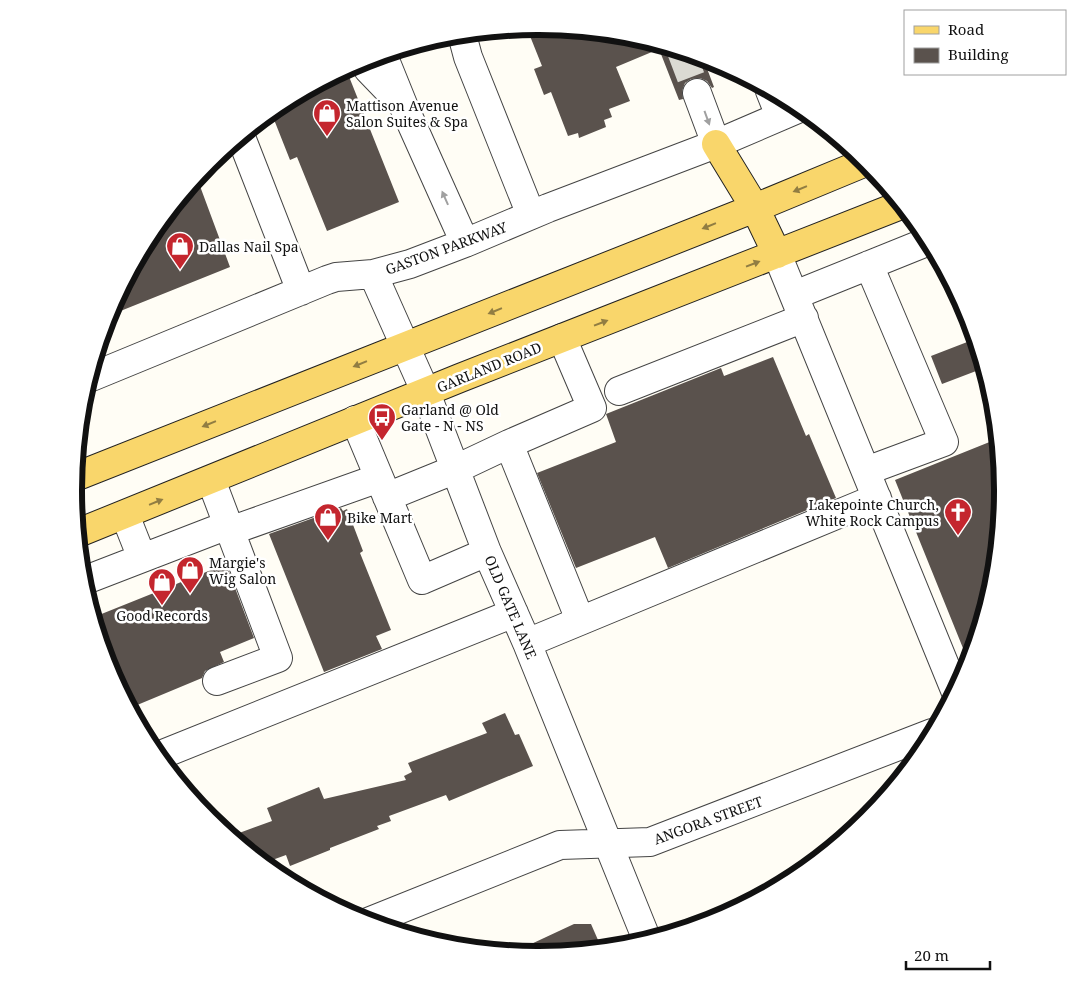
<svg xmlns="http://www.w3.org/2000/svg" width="1076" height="981" viewBox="0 0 1076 981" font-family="'Noto Serif',serif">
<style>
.building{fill:#5a524d}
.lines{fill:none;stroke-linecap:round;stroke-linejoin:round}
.minor-tunnel{stroke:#dbdad3;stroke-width:28;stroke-dasharray:28 14;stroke-linecap:butt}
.minor-casing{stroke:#444;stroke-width:30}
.major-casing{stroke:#222;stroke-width:30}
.minor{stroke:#fff;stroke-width:28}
.major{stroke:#f9d66b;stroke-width:28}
.oneway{fill:#a0a0a0}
.oneway2{fill:#917d42}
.labels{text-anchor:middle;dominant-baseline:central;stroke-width:5;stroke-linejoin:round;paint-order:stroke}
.poi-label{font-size:14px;fill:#111;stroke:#fff;text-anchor:start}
.street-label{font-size:14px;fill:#111;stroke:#fff}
.rim{fill:none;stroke:#111;stroke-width:6}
</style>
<rect width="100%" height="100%" fill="#fffdf5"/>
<path class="building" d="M551 28 629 35 703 58 714 87 712 88 707 81 700 78 691 79 685 83 682 91 683 99 679 100 659 49 616 67 630 101 609 109 612 117 604 120 606 127 579 138 578 133 568 136 551 92 544 95 534 69 542 66 530 36Z
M346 69 399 202 327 231 297 157 290 160 273 117 280 114 277 107 280 104Z
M197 178 230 267 108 316 152 232Z
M975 339 984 368 942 384 931 356Z
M773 357 806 436 809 434 836 498 668 568 655 537 576 568 537 473 616 442 606 414 721 368 724 376Z
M997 439 1002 491 993 581 969 663 895 480Z
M341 508 343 511 347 509 363 551 360 553 391 630 376 636 382 649 324 672 269 534Z
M226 564 254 638 220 652 224 662 205 671 202 678 130 708 109 668 94 617Z
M505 713 515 735 519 734 533 766 449 801 446 795 389 816 391 821 377 826 379 829 330 848V850L290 866 286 855 264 863 231 836 272 821 267 808 319 787 324 799 406 780 404 776 412 772 408 763 487 733 482 723Z
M574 924H591L598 940 589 944 591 950 538 955 514 952Z"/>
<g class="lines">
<path class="minor-tunnel" d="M681 51 697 93"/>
<g class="minor-casing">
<path id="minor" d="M465 33 464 42 468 57 531 215
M383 55 404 107 465 243
M364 60 368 69 393 95
M770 91 780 116
M697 93 716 144
M241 137 301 291
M777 254 955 690
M373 274 426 393 487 552 527 643 647 940
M795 295 929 241
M562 338 592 408 509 444 580 620
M89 378 327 280 336 277 373 274 410 264 465 243 548 208 716 144 800 108
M619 391 804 318
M355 420 422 580 487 552
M866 471 944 442 869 265
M211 480 228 525
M387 497 456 469 509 444
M125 515 142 558
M230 531 379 478
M83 581 228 525 278 658 217 681
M527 643 877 498
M158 756 514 613
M368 922 560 845 650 842 932 733"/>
</g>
<g class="major-casing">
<path id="major" d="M716 144 755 208 777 254
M75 477 755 208 866 162
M78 533 460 378 901 205"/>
</g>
<use href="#minor" class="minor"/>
<use href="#major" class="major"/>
</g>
<defs><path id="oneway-solid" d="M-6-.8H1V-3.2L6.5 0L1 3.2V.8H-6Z" transform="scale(1.25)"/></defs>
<g class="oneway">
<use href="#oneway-solid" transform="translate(707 118) rotate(70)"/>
<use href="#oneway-solid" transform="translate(445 198) rotate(-114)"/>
</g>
<g class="oneway2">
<use href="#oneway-solid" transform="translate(800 189) rotate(158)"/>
<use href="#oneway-solid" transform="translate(709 226) rotate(158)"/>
<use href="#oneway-solid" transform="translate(753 264) rotate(-21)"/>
<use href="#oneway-solid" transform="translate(495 311) rotate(158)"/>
<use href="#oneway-solid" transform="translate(601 323) rotate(-21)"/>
<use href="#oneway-solid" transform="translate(360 364) rotate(158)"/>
<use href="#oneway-solid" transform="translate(209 424) rotate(158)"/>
<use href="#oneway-solid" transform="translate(156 502) rotate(-22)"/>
</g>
<defs>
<g id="shop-pin" transform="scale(1.4375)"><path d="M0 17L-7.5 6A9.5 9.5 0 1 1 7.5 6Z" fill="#c4262e" stroke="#fff"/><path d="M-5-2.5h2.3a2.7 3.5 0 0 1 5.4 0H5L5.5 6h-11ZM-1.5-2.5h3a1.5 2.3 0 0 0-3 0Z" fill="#fff"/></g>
<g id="bus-pin" transform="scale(1.4375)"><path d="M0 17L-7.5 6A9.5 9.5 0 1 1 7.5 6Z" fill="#c4262e" stroke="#fff"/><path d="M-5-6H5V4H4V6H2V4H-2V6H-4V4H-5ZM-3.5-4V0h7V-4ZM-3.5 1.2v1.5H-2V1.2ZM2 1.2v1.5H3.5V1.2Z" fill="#fff"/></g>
<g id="church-pin" transform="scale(1.4375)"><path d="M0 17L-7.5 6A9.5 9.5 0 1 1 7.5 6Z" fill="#c4262e" stroke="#fff"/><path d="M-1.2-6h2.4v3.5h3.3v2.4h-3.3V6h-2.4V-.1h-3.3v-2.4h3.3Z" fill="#fff"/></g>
</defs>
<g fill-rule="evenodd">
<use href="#shop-pin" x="327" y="113"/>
<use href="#shop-pin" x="180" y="246"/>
<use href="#bus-pin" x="382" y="417"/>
<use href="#church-pin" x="958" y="512"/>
<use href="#shop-pin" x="328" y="517"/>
<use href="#shop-pin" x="190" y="570"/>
<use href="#shop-pin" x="162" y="582"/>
</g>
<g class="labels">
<g class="poi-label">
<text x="346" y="105">Mattison Avenue<tspan x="346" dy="16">Salon Suites &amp; Spa</tspan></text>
<text x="199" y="246">Dallas Nail Spa</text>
<text x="401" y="409">Garland @ Old<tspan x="401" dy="16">Gate - N - NS</tspan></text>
<text x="939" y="504" text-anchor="end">Lakepointe Church,<tspan x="939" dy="16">White Rock Campus</tspan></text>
<text x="347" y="517">Bike Mart</text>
<text x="209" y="562">Margie's<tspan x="209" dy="16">Wig Salon</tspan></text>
<text x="162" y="615" text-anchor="middle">Good Records</text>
</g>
<g class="street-label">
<text transform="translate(446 248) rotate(-20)">GASTON PARKWAY</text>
<text transform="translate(489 367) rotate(-22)">GARLAND ROAD</text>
<text transform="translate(511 607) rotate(67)">OLD GATE LANE</text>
<text transform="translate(708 820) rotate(-20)">ANGORA STREET</text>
</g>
</g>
<path d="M0 0H1076V981H0ZM537 35H539A455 455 0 0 1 994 490V491A455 455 0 0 1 539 946H537A455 455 0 0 1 82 491V490A455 455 0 0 1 537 35Z" fill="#fff" fill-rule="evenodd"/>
<path class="rim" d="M537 35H539A455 455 0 0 1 994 490V491A455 455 0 0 1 539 946H537A455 455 0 0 1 82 491V490A455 455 0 0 1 537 35Z"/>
<rect x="904" y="10" width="162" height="65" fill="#ffffff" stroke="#a0a0a0"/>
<rect x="914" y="26" width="25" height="8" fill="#f9d66b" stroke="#a0a0a0"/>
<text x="948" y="35" font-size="15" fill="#111111">Road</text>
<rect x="914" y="48" width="25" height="15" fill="#5a524d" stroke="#a0a0a0"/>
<text x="948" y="60" font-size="15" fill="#111111">Building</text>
<path d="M906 961v8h84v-8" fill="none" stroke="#111111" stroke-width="2.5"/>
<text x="914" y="961" font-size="15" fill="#111111" stroke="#ffffff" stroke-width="4" paint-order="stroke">20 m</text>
</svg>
